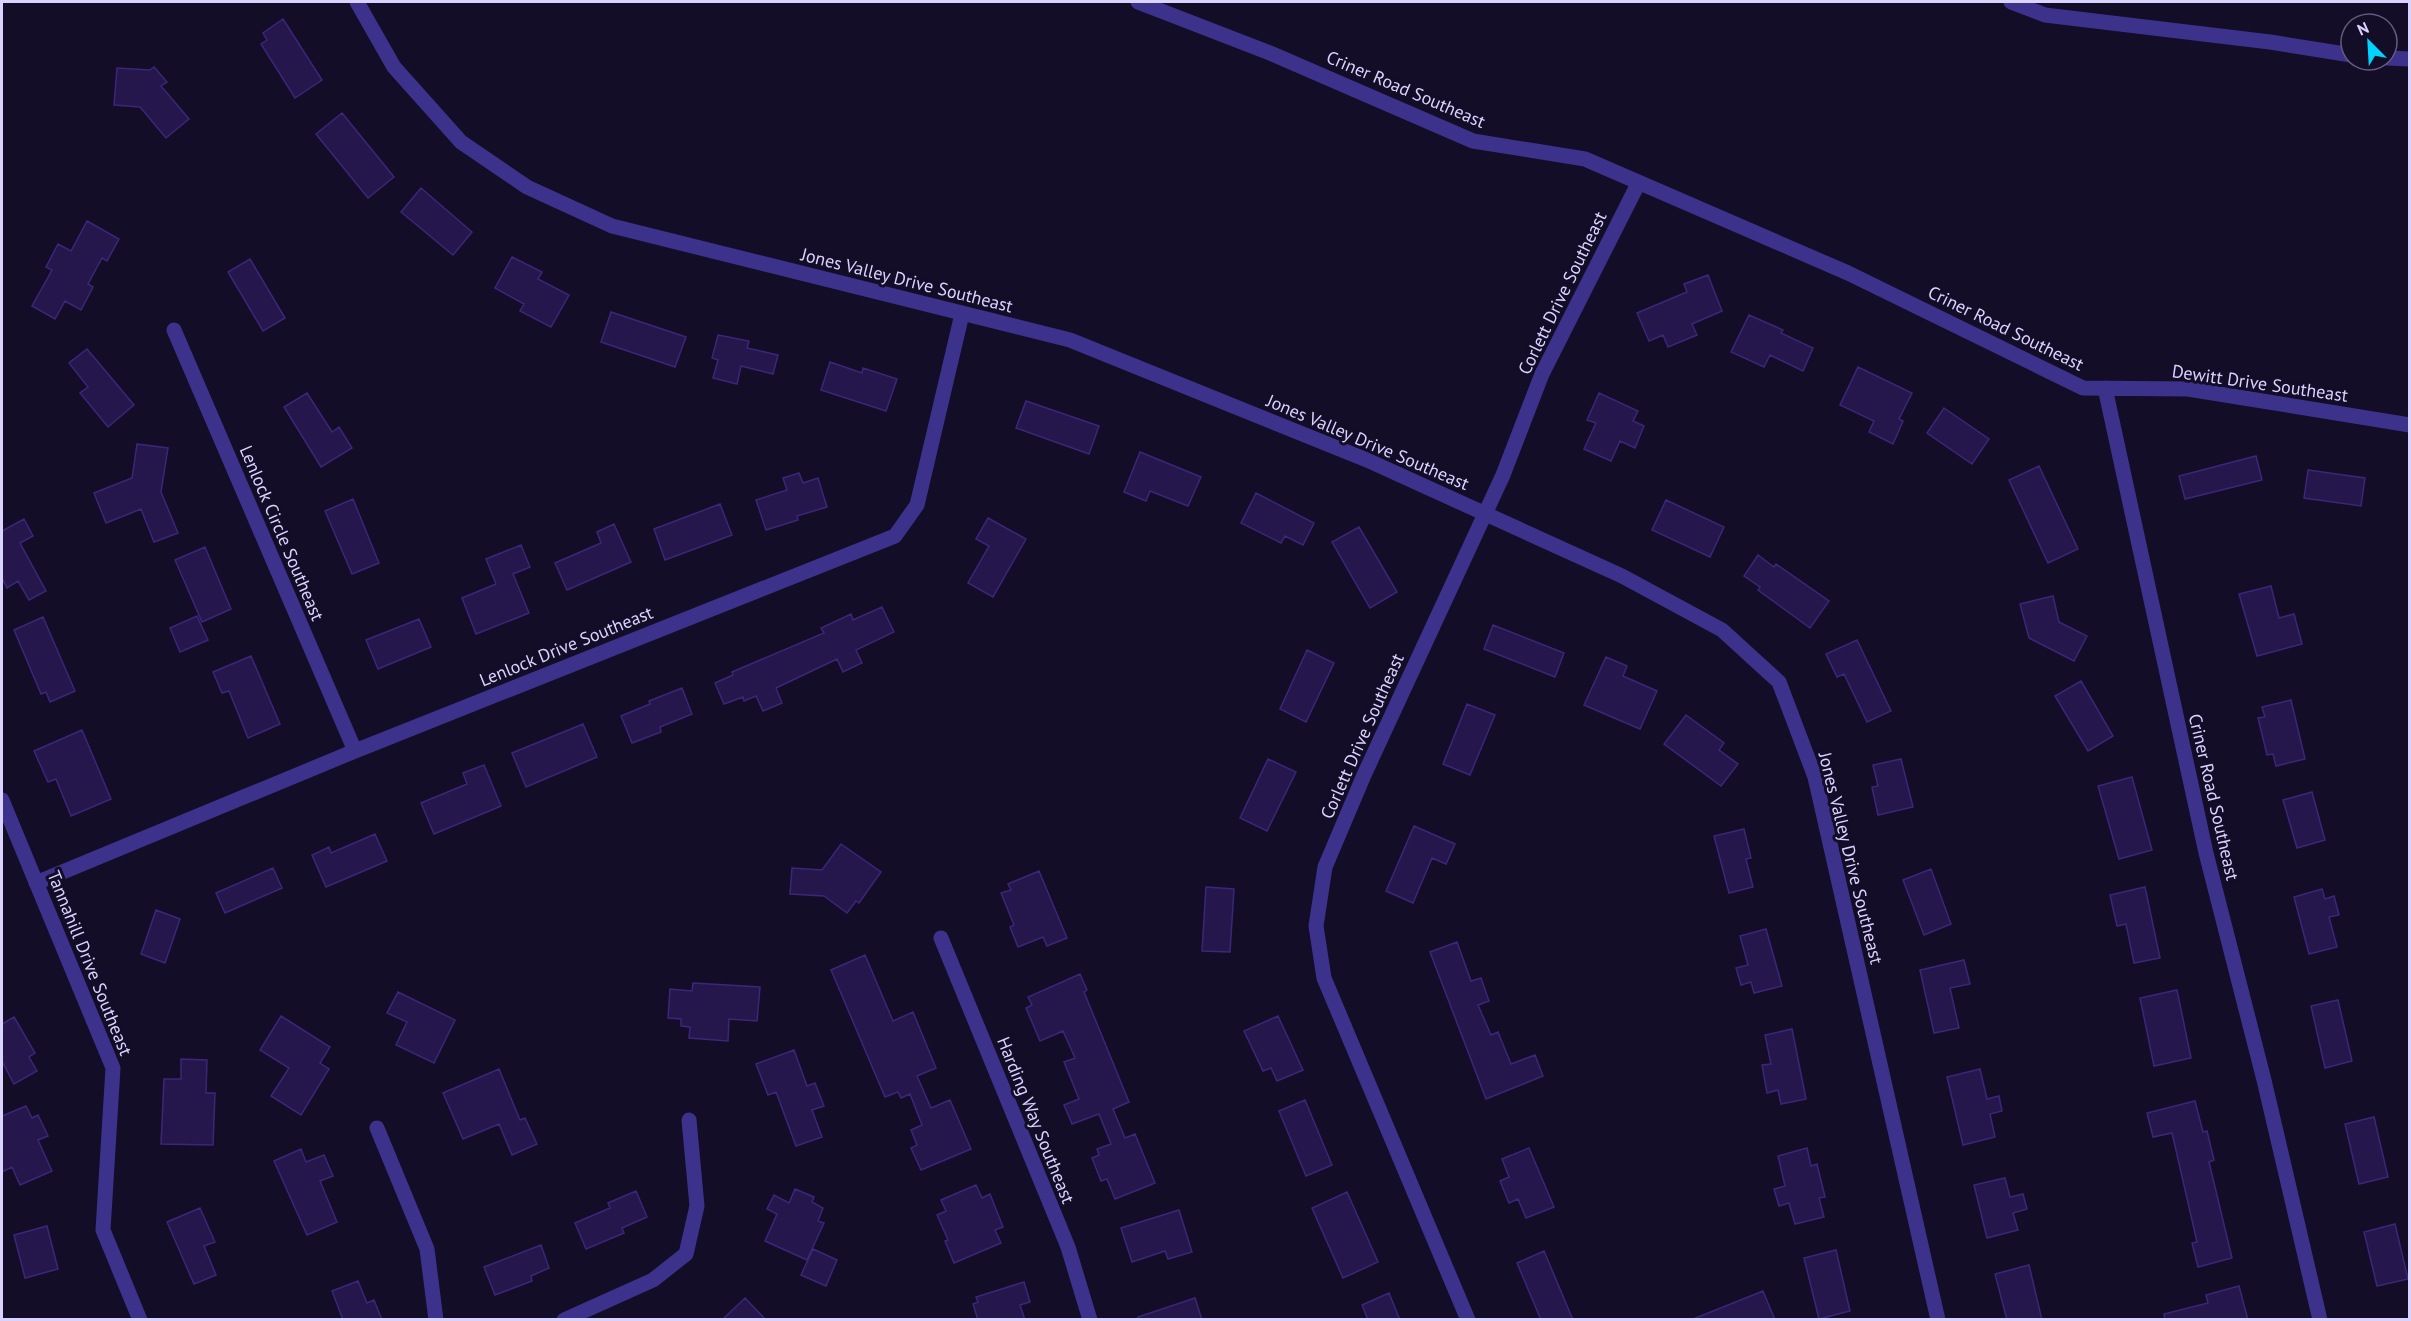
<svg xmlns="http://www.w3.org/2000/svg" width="2411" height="1321" viewBox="0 0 2411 1321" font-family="'PT Sans',sans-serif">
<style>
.building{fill:#25174b;stroke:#3c2679;stroke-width:1.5}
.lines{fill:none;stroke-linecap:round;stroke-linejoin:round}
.minor{stroke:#3c328c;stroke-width:15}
.labels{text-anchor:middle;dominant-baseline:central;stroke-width:6;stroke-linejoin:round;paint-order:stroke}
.street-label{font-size:18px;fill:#dbd3ff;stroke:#130d28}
</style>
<rect width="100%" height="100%" fill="#130d28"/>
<path class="building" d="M283 19 322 80 295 98 261 44 267 40 263 33Z
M154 67 167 82 161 86 189 119 166 138 140 107 114 105 117 68 150 70Z
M342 113 394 177 368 198 316 134Z
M421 188 472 232 453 255 401 212Z
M87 221 119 239 107 261 102 258 88 284 93 287 81 310 65 301 55 319 32 306 52 270 46 267 58 244 71 251Z
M512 257 542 272 538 279 569 295 551 327 520 311 524 304 495 288Z
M250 259 285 318 263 331 228 272Z
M1708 275 1722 311 1692 324 1697 335 1668 347 1663 335 1649 341 1637 313 1687 292 1684 284Z
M611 312 686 337 675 367 601 342Z
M1749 315 1783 330 1781 333 1813 348 1803 371 1770 355 1764 367 1731 352Z
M718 335 749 341 747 348 778 355 773 374 741 366 737 384 713 378 718 360 712 358Z
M87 349 134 405 108 427 80 393 88 387 69 363Z
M830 362 862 373 863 368 897 379 886 411 821 390Z
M1858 367 1912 393 1899 419 1903 421 1893 444 1869 432 1874 421 1840 405Z
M307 393 332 432 339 427 352 448 321 467 284 407Z
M1599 393 1638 411 1633 421 1644 426 1635 448 1620 441 1611 461 1584 449 1596 423 1587 420Z
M1026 401 1099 426 1089 454 1016 428Z
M1944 408 1989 439 1972 464 1927 433Z
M137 444 168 448 161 492 178 533 154 542 141 509 106 523 94 493 132 478Z
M1140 452 1201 477 1188 506 1150 491 1146 501 1124 492Z
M2256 456 2262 480 2185 499 2179 476Z
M2039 466 2078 549 2048 563 2009 480Z
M2308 470 2365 478 2361 506 2304 498Z
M799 473 803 483 818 478 827 507 797 516 798 520 766 530 756 500 787 490 783 478Z
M1256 493 1314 523 1303 545 1285 536 1281 543 1241 523Z
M353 499 379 563 352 574 325 511Z
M1666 500 1724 527 1710 557 1652 530Z
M720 504 732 535 665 560 654 529Z
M988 518 1026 539 993 597 968 583 989 546 976 539Z
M24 519 33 536 20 543 46 591 29 600 18 581 7 588 2 578V531Z
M614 524 631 562 567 590 555 563 601 543 597 532Z
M1359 527 1397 592 1370 608 1332 542Z
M521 545 530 567 513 574 529 613 476 634 462 598 496 584 486 559Z
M205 547 231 609 202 622 175 560Z
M1758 555 1774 567 1776 564 1829 601 1810 628 1758 590 1760 587 1744 576Z
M2271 586 2279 618 2294 614 2302 644 2257 656 2239 594Z
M2053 596 2059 622 2087 636 2074 661 2029 638 2020 604Z
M882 607 894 632 856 650 862 663 843 672 837 659 776 688 782 703 763 711 756 696 744 701 743 697 724 704 715 683 733 675 732 672 824 633 821 628 851 614 853 620Z
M197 616 208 640 180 652 170 628Z
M43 617 75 691 50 702 46 692 41 694 14 630Z
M419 619 431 647 378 669 366 640Z
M1493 625 1564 653 1555 677 1484 649Z
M1857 640 1891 711 1867 722 1844 674 1837 677 1826 654Z
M1307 650 1334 663 1306 722 1280 709Z
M251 656 280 724 248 738 229 691 222 693 213 672Z
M1606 657 1627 666 1623 676 1657 691 1640 729 1584 705Z
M2081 681 2113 736 2088 751 2055 696Z
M682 688 692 714 660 727 661 732 632 743 621 716 650 704 649 701Z
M2291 700 2305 759 2276 766 2273 754 2267 755 2258 718 2265 717 2262 707Z
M1467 704 1495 715 1470 775 1443 764Z
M1686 715 1724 743 1719 750 1738 764 1721 786 1664 744Z
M583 724 597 757 526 787 512 753Z
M82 730 111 799 71 816 56 779 48 782 34 751Z
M1268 759 1296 772 1267 831 1240 818Z
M1901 759 1913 807 1878 815 1872 787 1878 786 1873 765Z
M484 765 501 806 434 834 421 803 467 784 463 773Z
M2132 777 2152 850 2119 859 2098 786Z
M2312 792 2325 840 2297 848 2283 800Z
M1414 826 1455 844 1446 864 1432 858 1413 903 1386 891Z
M1744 829 1751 858 1746 859 1753 887 1729 893 1714 836Z
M375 834 387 861 326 887 312 855 329 847 331 853Z
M841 844 881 872 859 903 856 901 847 913 824 896 790 894 792 868 822 870Z
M273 868 282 888 225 913 216 893Z
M1931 869 1951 924 1924 935 1903 880Z
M1039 871 1067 938 1047 946 1043 937 1018 947 1010 927 1014 925 1001 893 1011 890 1008 884Z
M1206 887 1234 889 1230 952 1202 951Z
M2145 887 2160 958 2134 963 2126 924 2117 926 2110 895Z
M2322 889 2325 899 2334 896 2339 915 2329 917 2337 947 2309 954 2294 897Z
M156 910 180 919 165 963 141 954Z
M1766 929 1782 986 1754 993 1751 982 1741 985 1736 968 1748 965 1740 936Z
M1457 942 1471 981 1481 978 1489 1001 1478 1005 1491 1035 1498 1032 1511 1064 1535 1055 1543 1076 1486 1099 1430 952Z
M865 955 893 1021 913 1012 936 1068 917 1076 931 1108 950 1100 971 1149 921 1170 911 1148 917 1145 911 1130 922 1125 910 1094 901 1098 898 1092 885 1097 831 970Z
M1964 960 1970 984 1950 988 1959 1028 1934 1033 1920 970Z
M1080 974 1087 990 1084 992 1129 1102 1113 1109 1125 1138 1135 1134 1155 1183 1115 1199 1107 1179 1101 1181 1092 1158 1099 1155 1097 1149 1111 1144 1099 1114 1072 1124 1064 1105 1079 1099 1064 1062 1075 1058 1063 1031 1040 1041 1026 1008 1032 1005 1028 997Z
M693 983 760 987 757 1021 729 1019 728 1041 689 1038 690 1027 681 1026V1019L668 1018 670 989 692 991Z
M2177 990 2191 1058 2154 1066 2140 998Z
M398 992 455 1020 434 1063 396 1045 407 1022 387 1013Z
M2338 1000 2352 1061 2325 1068 2311 1006Z
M281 1016 330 1047 320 1063 329 1069 301 1115 271 1096 289 1068 260 1050Z
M1278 1016 1303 1070 1277 1081 1271 1068 1263 1071 1244 1031Z
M14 1017 35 1053 29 1057 37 1071 14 1084 2 1061V1024Z
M1792 1029 1806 1099 1781 1104 1778 1090 1767 1093 1762 1065 1771 1064 1765 1035Z
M794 1050 807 1086 815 1083 824 1106 812 1110 822 1137 796 1146 776 1092 768 1095 756 1064Z
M181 1059 207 1060 206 1093H215L213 1145 161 1144 164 1079H181Z
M499 1069 520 1120 525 1118 537 1144 512 1155 499 1124 463 1139 443 1093Z
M1980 1069 1987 1099 1999 1096 2002 1111 1990 1114 1995 1137 1963 1145 1947 1077Z
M1305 1100 1332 1165 1306 1176 1279 1111Z
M2195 1101 2203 1132 2207 1131 2214 1160 2209 1162 2232 1258 2198 1267 2192 1243 2197 1242 2172 1133 2153 1137 2147 1113Z
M26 1106 32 1118 38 1115 48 1136 38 1140 52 1171 20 1185 12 1167 2 1172V1116Z
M2374 1117 2388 1177 2359 1184 2345 1124Z
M1529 1148 1554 1207 1526 1218 1518 1199 1509 1203 1500 1181 1509 1177 1502 1159Z
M1807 1148 1811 1166 1817 1164 1825 1197 1819 1198 1824 1217 1795 1224 1789 1203 1779 1206 1774 1189 1785 1186 1778 1156Z
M301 1149 306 1162 324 1155 333 1176 320 1181 337 1222 307 1235 274 1161Z
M2005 1178 2010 1197 2023 1194 2027 1209 2013 1213 2018 1230 1987 1238 1974 1185Z
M976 1185 982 1198 990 1194 1003 1227 995 1230 1001 1243 954 1263 945 1241 948 1240 937 1215 946 1211 941 1200Z
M795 1189 814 1197 812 1202 823 1208 818 1221 824 1223 807 1260 765 1241 777 1214 767 1209 774 1195 789 1203Z
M636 1191 647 1217 622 1228 624 1233 586 1249 575 1223 610 1208 608 1203Z
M1347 1192 1378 1262 1343 1278 1312 1208Z
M200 1208 215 1242 204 1246 216 1275 194 1284 167 1222Z
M1179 1210 1192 1252 1168 1259 1165 1251 1132 1262 1121 1228Z
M2395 1224 2408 1279 2377 1286 2364 1232Z
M47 1226 58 1269 25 1278 14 1235Z
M541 1245 549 1268 531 1276 532 1281 495 1295 484 1267Z
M813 1249 837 1260 826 1286 801 1275Z
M1836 1250 1850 1311 1819 1319 1804 1258Z
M1544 1251 1573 1320H1541L1517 1263Z
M2029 1265 2042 1320H2007L1995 1274Z
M358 1281 367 1303 374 1300 382 1320H343L332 1291Z
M1024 1282 1030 1302 1020 1305 1025 1320H978L973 1304 978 1302 976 1297Z
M2239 1286 2248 1320H2165L2164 1314 2208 1303 2206 1295Z
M1763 1291 1775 1320H1694L1693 1319Z
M1389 1293 1400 1320H1368L1362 1305Z
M745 1298 766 1320H722Z
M1195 1298 1202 1320H1138V1317Z"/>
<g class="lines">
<path class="minor" d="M357 2 394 67 461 142 527 187 612 226 1070 340 1367 460 1622 576 1722 630 1779 682 1815 777 1938 1320
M1138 2 1270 53 1473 141 1585 159 1848 273 2083 388 2188 389 2410 425
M2011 2 2045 15 2270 42 2351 55
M2387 58 2410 59
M174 330 355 751
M2105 388 2206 853 2264 1080 2320 1320
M2 800 113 1068 103 1230 140 1320
M36 883 355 751 895 536 917 505 962 314
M941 938 1068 1247 1090 1320
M377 1128 427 1249 436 1320
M564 1320 653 1280 686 1254 697 1206 689 1120
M1468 1320 1324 978 1316 926 1325 867 1364 775 1503 475 1542 374 1638 184"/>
</g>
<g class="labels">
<g class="street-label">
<text transform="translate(1406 89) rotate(23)">Criner Road Southeast</text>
<text transform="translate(907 280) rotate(14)">Jones Valley Drive Southeast</text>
<text transform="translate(1562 293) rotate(-64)">Corlett Drive Southeast</text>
<text transform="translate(2006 328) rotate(26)">Criner Road Southeast</text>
<text transform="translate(2260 383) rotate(8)">Dewitt Drive Southeast</text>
<text transform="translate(1368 442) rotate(23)">Jones Valley Drive Southeast</text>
<text transform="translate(282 533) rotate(67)">Lenlock Circle Southeast</text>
<text transform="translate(566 646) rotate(-22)">Lenlock Drive Southeast</text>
<text transform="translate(1362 736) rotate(-66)">Corlett Drive Southeast</text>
<text transform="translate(2214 797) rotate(77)">Criner Road Southeast</text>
<text transform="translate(1851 858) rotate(76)">Jones Valley Drive Southeast</text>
<text transform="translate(90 963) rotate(68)">Tannahill Drive Southeast</text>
<text transform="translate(1036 1120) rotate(68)">Harding Way Southeast</text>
</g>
</g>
<rect width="2411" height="1321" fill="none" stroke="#dbd3ff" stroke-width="6"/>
<g transform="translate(2369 42) rotate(336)"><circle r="28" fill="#130d28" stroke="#635c7e" stroke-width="1.5"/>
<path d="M0-4.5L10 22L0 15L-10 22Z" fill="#00d3fe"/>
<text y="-9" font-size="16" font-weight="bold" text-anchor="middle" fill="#dbd3ff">N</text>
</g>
</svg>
